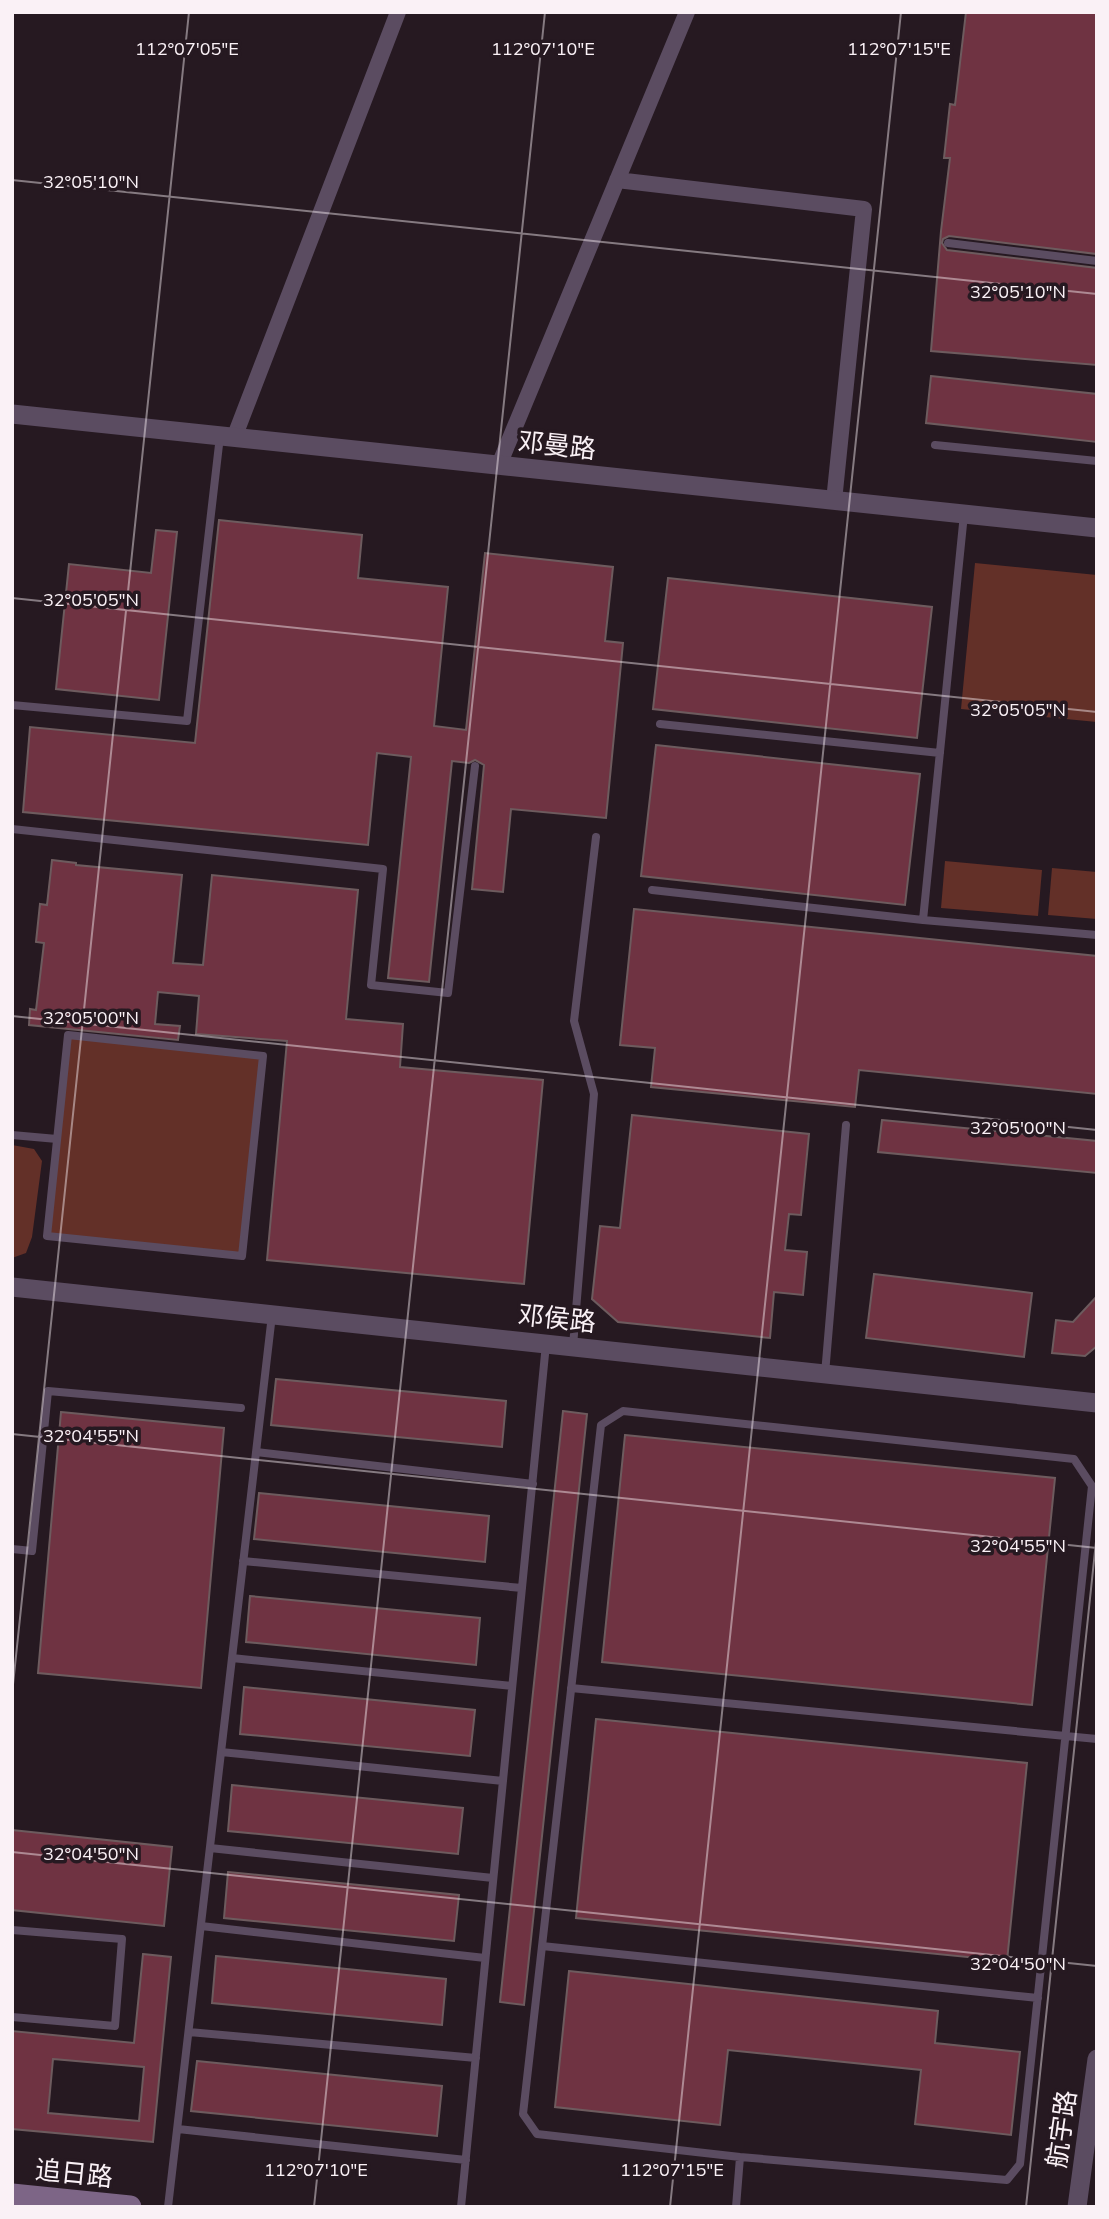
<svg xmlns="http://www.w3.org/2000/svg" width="1109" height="2219" viewBox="0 0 1109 2219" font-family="Mulish,'Noto Sans SC',sans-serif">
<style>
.grass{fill:#633028}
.building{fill:#6f3342;stroke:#6d5b5e;stroke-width:2;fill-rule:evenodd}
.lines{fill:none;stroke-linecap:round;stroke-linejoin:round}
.service{stroke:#5b4c61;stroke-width:8}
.minor{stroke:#5b4c61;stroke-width:16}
.tertiary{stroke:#5b4c61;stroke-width:19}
.secondary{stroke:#7d6586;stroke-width:23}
.ticks{fill:none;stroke:#faf1f6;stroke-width:2;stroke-opacity:0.45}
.labels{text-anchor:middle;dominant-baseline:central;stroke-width:7;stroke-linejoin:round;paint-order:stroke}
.street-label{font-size:26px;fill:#faf1f6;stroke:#261921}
.ticks-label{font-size:18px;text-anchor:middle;fill:#faf1f6;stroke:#261921;stroke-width:7;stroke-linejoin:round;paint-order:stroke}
</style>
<rect width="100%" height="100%" fill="#261921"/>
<path class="grass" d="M975 563 1097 575V722L961 709Z
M945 861 1042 870 1038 916 941 908Z
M1052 868 1097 872V919L1048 915Z
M68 1035 263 1056 242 1256 47 1236Z
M12 1145 34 1149 42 1161 32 1237 26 1253 12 1258Z"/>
<path class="building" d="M966 12H1097V254L949 236 943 239 942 243 947 250 1097 268V365L931 351 941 231 950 158H944L950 104 955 105Z
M931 376 1097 394V442L926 423Z
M219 520 362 535 358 578 448 587 434 726 466 730 485 553 613 567 605 641 623 643 606 818 511 809 503 892 472 889 484 765 475 760 469 763 452 761 429 982 388 978 411 757 377 753 368 845 23 812 30 727 195 743Z
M156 530 177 532 159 700 56 689 69 564 151 573Z
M668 578 932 607 917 738 653 709Z
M656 745 920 774 905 905 641 876Z
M52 860 76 863V865L182 875 173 963 203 965 212 875 358 890 346 1019 403 1024 400 1067 543 1080 524 1284 267 1260 287 1041 196 1034 199 996 158 992 155 1024 180 1026 178 1040 29 1025 30 1009 36 1010 44 943 36 942 40 904 47 905Z
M634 909 1097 956V1094L859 1070 855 1107 651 1087 655 1048 620 1045Z
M632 1115 809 1134 801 1215 789 1214 785 1250 807 1252 803 1295 774 1292 770 1338 618 1322 592 1299 600 1226 620 1228Z
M882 1120 1097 1141V1173L878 1152Z
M874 1274 1032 1293 1024 1357 866 1338Z
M1097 1296V1346L1085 1356 1052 1353 1056 1320 1073 1322Z
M276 1379 506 1401 502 1447 271 1425Z
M563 1411 587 1414 524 2005 500 2002Z
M61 1412 224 1428 201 1688 38 1673Z
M625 1435 1055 1478 1032 1705 602 1662Z
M259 1493 489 1516 485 1562 254 1539Z
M250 1596 480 1618 476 1665 246 1642Z
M244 1687 475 1710 470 1756 240 1734Z
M596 1719 1027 1763 1007 1961 576 1918Z
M232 1785 463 1808 458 1854 228 1831Z
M12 1830 172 1847 164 1926 12 1910Z
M228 1872 459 1895 454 1941 224 1918Z
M143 1954 171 1957 153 2142 12 2129V2031L134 2043ZM53 2059 144 2067 139 2121 48 2113Z
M216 1956 446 1979 442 2025 212 2003Z
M569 1971 938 2011 935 2043 1020 2052 1011 2135 915 2124 921 2070 728 2050 720 2125 555 2107Z
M197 2061 442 2086 437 2136 191 2111Z"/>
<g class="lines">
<path class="service" d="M948 243 1097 261
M935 445 1097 461
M12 705 187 721 220 436
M660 724 940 753
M12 829 383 869 371 985 448 993 475 766
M652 890 923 920 964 514
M923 920 1097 935
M68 1035 263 1056 242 1256 47 1236Z
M12 1135 57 1139
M573 1346 594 1094 574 1021 596 837
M825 1374 846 1125
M623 1411 1074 1459 1092 1486 1020 2164 1007 2180 740 2157 537 2134 523 2114 601 1425Z
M256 1452 533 1484
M12 1549 32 1551 48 1391 241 1408
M243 1561 522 1588
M232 1658 512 1686
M571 1688 1097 1739
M221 1752 503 1781
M210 1848 493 1878
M201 1926 485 1958
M12 1930 122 1939 115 2026 12 2017
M542 1946 1038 1998
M189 2032 476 2058
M178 2129 466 2160
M168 2207 272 1315
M461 2207 546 1344
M736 2207 740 2157"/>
<path class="minor" d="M617 180 864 209 834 501
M234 438 398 12
M499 465 687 12"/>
<path class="tertiary" d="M12 414 1097 528
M12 1287 1097 1403
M1077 2207 1097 2059"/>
<path class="secondary" d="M12 2195 130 2207"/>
</g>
<path class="ticks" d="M12 180 1097 294M12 598 1097 712M12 1016 1097 1130M12 1434 1097 1548M12 1694 189 12M12 1852 1097 1966M314 2207 545 12M670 2207 901 12M1026 2207 1097 1532"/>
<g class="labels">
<g class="street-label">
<text transform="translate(557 445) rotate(6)">邓曼路</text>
<text transform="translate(557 1318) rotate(6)">邓侯路</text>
<text transform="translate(1061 2129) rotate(-82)">航宇路</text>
<text transform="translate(74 2173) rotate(6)">追日路</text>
</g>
</g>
<g class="ticks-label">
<text x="187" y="55">112°07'05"E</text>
<text x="543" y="55">112°07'10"E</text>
<text x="899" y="55">112°07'15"E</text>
<text x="91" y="188">32°05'10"N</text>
<text x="1018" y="298">32°05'10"N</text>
<text x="91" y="606">32°05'05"N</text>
<text x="1018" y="716">32°05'05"N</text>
<text x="91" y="1024">32°05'00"N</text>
<text x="1018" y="1134">32°05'00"N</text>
<text x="91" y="1442">32°04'55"N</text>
<text x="1018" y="1552">32°04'55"N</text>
<text x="91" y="1860">32°04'50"N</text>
<text x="1018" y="1970">32°04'50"N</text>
<text x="316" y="2176">112°07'10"E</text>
<text x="672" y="2176">112°07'15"E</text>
</g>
<rect width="1109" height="2219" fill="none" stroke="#faf1f6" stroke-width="28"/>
</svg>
